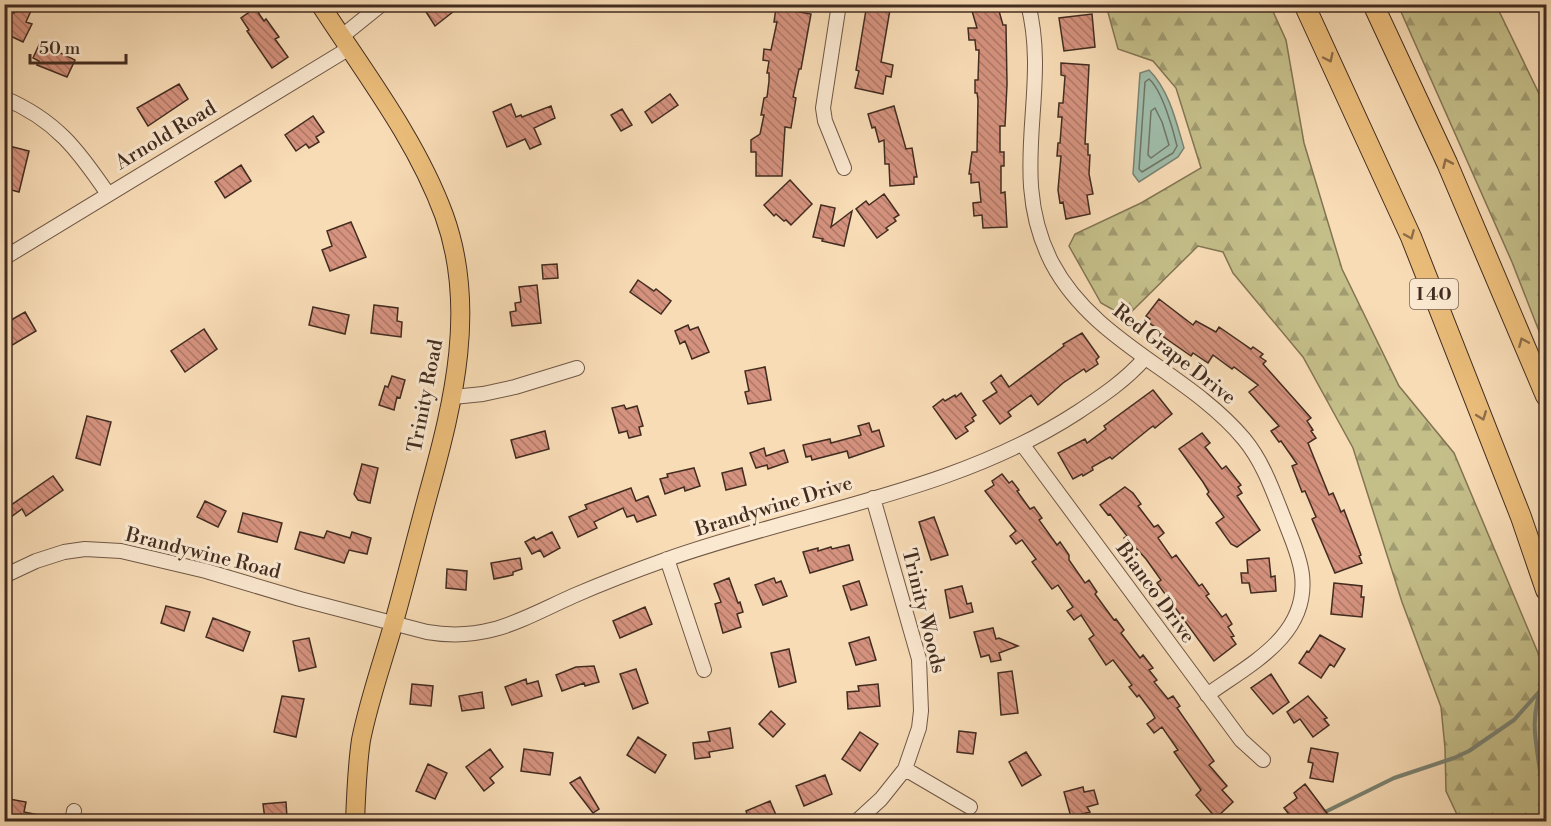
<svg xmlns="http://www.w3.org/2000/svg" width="1551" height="826" viewBox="0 0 1551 826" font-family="'Libre Bodoni',serif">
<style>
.forest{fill:url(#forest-firs);stroke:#837554;stroke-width:1.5}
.water{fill:#9fbca9;stroke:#7a8272;stroke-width:1.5}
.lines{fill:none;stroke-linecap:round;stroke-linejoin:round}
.shore{stroke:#707464;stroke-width:1.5}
.stream{stroke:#7a8272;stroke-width:4}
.building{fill:url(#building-back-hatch);stroke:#422c20;stroke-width:1.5}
.minor-casing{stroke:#705846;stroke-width:16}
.major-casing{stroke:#422c20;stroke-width:20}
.highway-casing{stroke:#422c20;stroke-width:22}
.minor{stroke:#fae8d0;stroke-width:14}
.major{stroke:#ecbe7b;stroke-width:18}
.highway{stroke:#ecbe7b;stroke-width:20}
.oneway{stroke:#8e6e49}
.labels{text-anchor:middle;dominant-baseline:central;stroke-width:6;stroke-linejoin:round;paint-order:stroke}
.shield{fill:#fae8d0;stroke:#796455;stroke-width:1.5}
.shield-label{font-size:18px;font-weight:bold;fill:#422c20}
.street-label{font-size:20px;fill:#422c20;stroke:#fae8d0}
</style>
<defs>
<pattern id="forest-firs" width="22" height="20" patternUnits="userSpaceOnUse" patternTransform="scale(1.5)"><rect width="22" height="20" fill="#c4be89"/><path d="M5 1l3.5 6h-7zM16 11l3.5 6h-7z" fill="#a19b70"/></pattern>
<pattern id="building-back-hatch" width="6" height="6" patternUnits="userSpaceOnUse" patternTransform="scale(1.5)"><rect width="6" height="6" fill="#d5927e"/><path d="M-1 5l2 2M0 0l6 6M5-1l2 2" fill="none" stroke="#ae7767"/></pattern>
</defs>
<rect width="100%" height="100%" fill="#f8dcb6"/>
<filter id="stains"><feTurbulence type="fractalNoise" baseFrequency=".00333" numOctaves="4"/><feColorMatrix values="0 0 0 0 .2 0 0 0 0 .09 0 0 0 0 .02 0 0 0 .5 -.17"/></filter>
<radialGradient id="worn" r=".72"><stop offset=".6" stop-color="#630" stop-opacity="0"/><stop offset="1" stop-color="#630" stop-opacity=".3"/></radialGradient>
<path class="forest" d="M1106 5H1270L1286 40 1304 143 1342 269 1399 386 1454 453 1546 672V821H1460L1446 791 1445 748 1441 707 1402 602 1353 448 1303 357 1233 273 1223 252 1198 246 1126 317 1101 303 1069 246 1075 234 1141 203 1201 168 1176 88 1153 61 1118 49Z
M1398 5H1496L1546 108V349L1512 262Z"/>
<path class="water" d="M1149 70C1169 90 1176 121 1184 148L1178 157 1139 182 1133 174 1140 73Z"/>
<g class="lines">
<path class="shore" d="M1149 79C1162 90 1173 129 1177 146L1173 153 1142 172 1139 169 1145 82Z
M1155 108 1162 122 1169 145 1151 158 1148 155 1151 111Z"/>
<path class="stream" d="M1323 813 1394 778 1454 758 1469 751 1514 720 1539 692
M1544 822C1546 791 1537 762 1535 732 1533 711 1540 690 1546 671"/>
</g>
<path class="building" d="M18 4H34L26 22 32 24 23 42 4 33V9L14 13Z
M421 4H463L435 26Z
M867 4H891L881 62 893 65 891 77 886 76 883 94 855 88 859 71 856 70Z
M970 4H997L1003 25H1006L1007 84 1005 126H1000V152H1004V166H1001V193L1005 192 1007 227 983 228 982 215 974 216 973 203 981 202 979 182 971 183V174H969L972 152H977L978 100 977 93H975V80H978L979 50H976L975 40H969L968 28H977Z
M255 8 264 21 266 19 279 37 275 39 288 57 272 68 247 31 249 30 241 18Z
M776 8 811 14 801 69H799L793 97 796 98 791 128 785 127 782 176H756V152H751V140L760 134 764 115H761L764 98 767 97 769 81V73H767L769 61 763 60 764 49 771 50 777 22H774Z
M1092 14 1095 47 1064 51 1059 18Z
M40 43 75 60 67 77 37 65 39 61 33 58Z
M1061 63 1089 65 1085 144H1088V155H1090L1089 174 1093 194 1087 195 1090 214 1066 219 1063 202 1060 203 1058 190 1061 156H1057L1058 143H1060L1062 117H1058L1059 103H1063L1065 76 1061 75Z
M179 84 188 99 148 126 137 108Z
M670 94 678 105 652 123 645 112Z
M511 104 516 117 521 115 522 117 551 106 555 118 534 128 541 144 530 149 525 139 507 147 493 112Z
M894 106 906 149 912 148 917 177H914V184L890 186 889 164H885L884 140 879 142 875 127 872 128 868 114Z
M622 109 632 125 621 131 611 115Z
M313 116 324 132 316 137 319 142 309 148 306 144 296 151 285 135Z
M9 146 29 151 19 192 4 188V164Z
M241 165 251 181 225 198 215 182Z
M790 180 812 204 791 225 786 220 784 221 776 214 774 216 764 205Z
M884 194 899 215 894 218 896 221 886 228 888 230 877 238 856 209 866 201 869 205Z
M821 205 835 208 831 227 852 211 844 246 822 241 823 239 813 237Z
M351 222 366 257 330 271 322 250 332 246 327 231Z
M557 264 558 278 543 279 542 265Z
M638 280 654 291 656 289 671 301 661 314 630 292Z
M537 285 541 323 512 326 510 312 516 311 515 303 521 302 519 287Z
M1159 299 1193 325 1196 321 1216 332 1219 327 1251 349 1253 347 1263 354 1260 357 1266 361 1263 364 1311 418 1307 421 1313 430 1311 431 1316 438 1308 443 1329 495 1333 493 1341 512 1344 510 1361 555 1359 556 1362 563 1335 573 1312 519 1316 517 1305 491 1302 492 1292 466 1297 464 1281 441 1279 442 1271 431 1279 426 1249 392 1258 385 1234 367 1232 369 1213 355 1208 363 1193 353 1191 356 1158 333 1160 331 1148 322 1150 319 1146 316Z
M374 305 398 308 397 321 402 322 401 337 371 333Z
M313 307 349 315 345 334 309 325Z
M25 312 36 331 9 347 4 340V324Z
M688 325 690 330 698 327 709 352 692 359 685 341 680 344 675 331Z
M204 329 217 349 185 372 171 351Z
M1082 333 1099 357 1096 360 1098 364 1086 372 1084 369 1063 383 1038 405 1031 395 1008 412 1011 416 1000 424 983 401 997 392 991 383 1001 375 1009 387 1064 346 1063 344Z
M765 367 771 400 748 404 745 392 749 391 745 371Z
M392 376 405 380 400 398 397 397 394 410 379 405 385 386 388 387Z
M1153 390 1172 414 1155 428 1153 426 1149 429 1112 459 1110 457 1092 467 1093 470 1083 476 1082 474 1073 479 1058 453 1085 439 1087 443 1106 429 1104 426Z
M961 393 976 415 972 418 974 421 965 427 968 431 956 439 933 407 943 399 945 401 955 395 956 397Z
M624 405 626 409 637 406 643 426 639 427 641 435 629 438 627 431 619 433 612 408Z
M87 416 111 422 100 465 76 458Z
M869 423 872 432 879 430 884 446 849 458 847 451 812 460 811 456 806 457 803 445 830 439 831 443 861 435 858 426Z
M545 431 549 449 516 458 511 440Z
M1202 433 1210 443 1205 447 1222 469 1226 466 1241 485 1238 487 1242 493 1237 496 1260 530 1237 547 1231 544 1216 523 1224 517 1207 494 1209 492 1203 482 1179 449Z
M764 448 766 456 784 450 788 462 768 469 767 465 756 468 750 453Z
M362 464 378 468 370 503 358 500 354 494Z
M694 468 700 486 685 491 684 487 665 494 660 479 668 477 667 474Z
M742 468 746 485 726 490 722 473Z
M1002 474 1009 483 1012 481 1019 490 1017 491 1030 509 1034 507 1042 518 1039 520 1057 545 1060 542 1069 555V560L1085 583 1089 580 1097 592 1095 594 1114 620 1116 619 1124 630 1121 633 1140 658 1143 655 1153 668 1149 670 1157 680 1154 682 1168 699 1173 696 1180 706 1177 708 1214 761 1209 765 1227 786 1222 790 1233 802 1216 818 1196 795 1201 790 1174 752 1178 750 1162 727 1154 733 1147 724 1155 718 1151 711 1139 695 1137 697 1129 687 1132 685 1113 660 1106 665 1089 639 1094 635 1081 615 1074 620 1067 611 1073 607 1058 585 1052 589 1032 562 1036 559 1022 540 1016 544 1010 536 1016 531 985 491 994 485 992 481Z
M53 476 63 490 26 516 22 509 4 522V510Z
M1125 487 1133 493 1141 504 1138 506 1154 527 1158 525 1164 533 1158 538 1172 558 1176 555 1199 586 1202 584 1209 594 1206 596 1222 617 1226 614 1232 624 1228 627 1234 636 1231 637 1236 644 1214 661 1157 583 1161 580 1146 559 1136 548 1133 550 1124 538 1127 536 1110 514 1108 515 1100 505Z
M631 488 636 501 648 496 656 515 637 522 634 515 627 517 623 508 594 522 597 528 578 537 569 517 587 509 585 505Z
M205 501 226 511 218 527 197 517Z
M243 513 282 523 277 542 238 532Z
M934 517 948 555 931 560 919 522Z
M327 531 350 538 352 532 371 538 367 554 349 550 344 563 295 549 300 532 324 538Z
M552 532 560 548 544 557 540 550 532 554 525 542 534 537 536 540Z
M849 545 853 560 810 573 803 552 818 548V551L831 547 832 549Z
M520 558 522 569 513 572V575L494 579 491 563Z
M1269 558 1271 577 1275 576 1276 591 1251 593 1249 583H1242L1241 573H1248L1247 560Z
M447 569 467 571 466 590 446 588Z
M729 578 738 603 740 602 743 612 737 614 741 627 723 633 715 604 721 602 714 584Z
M774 578 776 583 781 581 787 596 763 605 755 585Z
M859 581 867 605 851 610 843 586Z
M1334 583 1362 586 1361 597H1364L1362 617 1331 614Z
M962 586 967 604 971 603 973 612 950 618 945 590Z
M166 606 190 612 184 631 161 623Z
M645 607 652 624 620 638 613 621Z
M213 618 250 632 243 651 206 637Z
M993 628 996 639 999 638 1018 646 999 653 1001 660 991 662 989 655 981 657 974 632Z
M1320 635 1345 649 1334 667 1330 664 1321 678 1299 663 1307 651 1309 652Z
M869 637 876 660 856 665 849 643Z
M309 638 316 667 299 671 293 641Z
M789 649 796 682 779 687 771 653Z
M594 666 599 682 585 686 584 683 562 691 556 675 576 667Z
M636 669 648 703 633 709 620 674Z
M1012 671 1018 713 1001 715 998 673Z
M1271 674 1289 702 1273 714 1251 688Z
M526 679 527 684 538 681 542 696 512 705 505 687Z
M412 684 433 686 431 706 410 704Z
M878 684 880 706 848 709 847 692 859 691 858 686Z
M482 692 484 708 462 711 459 696Z
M282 696 304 699 296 737 274 732Z
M1308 696 1327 718 1324 719 1329 725 1313 737 1300 719 1294 723 1287 712Z
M771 711 785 724 773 737 759 724Z
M730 728 733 748 709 752 710 757 695 759 693 743 710 741 708 732Z
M959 731 976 733 973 754 957 752Z
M860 732 878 744 860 771 842 759Z
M638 737 666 755 655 773 627 755Z
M1311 748 1338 753 1333 782 1310 778 1313 763 1308 762Z
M490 749 503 767 490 778 494 783 484 791 466 767Z
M524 749 553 753 550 775 521 771Z
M1026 752 1041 775 1022 786 1009 762Z
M428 764 447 773 435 799 416 791Z
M825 775 832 794 804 806 796 786Z
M580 777 599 809 593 813 570 783Z
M1305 784 1329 816 1322 822 1316 817 1310 822H1295L1284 808 1297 798 1294 793Z
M1083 787 1084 792 1094 790 1098 804 1087 807 1090 812 1071 817 1064 792Z
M4 798 26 802 24 812 49 817 48 822H4Z
M770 801 779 822H750L746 811Z
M286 802 287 818 265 820 263 804Z"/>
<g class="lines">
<g class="minor-casing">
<path id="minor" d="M839 4 823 108 825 121 844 168
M1028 4C1051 92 1006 174 1052 263 1094 343 1188 372 1244 439 1264 463 1274 494 1286 524 1292 540 1300 557 1302 575 1309 636 1250 664 1207 695
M341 37 382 4
M4 98C56 120 78 150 108 194
M4 258 348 49
M453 397 483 394 515 387 577 368
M1022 444 1241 740 1263 760
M667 559 704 670
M4 576 36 561 64 552 85 549 121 551 206 571 300 599 427 632C487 642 520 620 573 596 603 583 634 571 665 560 802 511 954 493 1078 412 1102 396 1126 380 1145 358
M905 769 970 807
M72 822 74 811
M856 822 881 799 905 769 919 728 921 711 919 659 873 498"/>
</g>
<g class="major-casing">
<path id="major" d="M320 4C364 72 416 139 444 215 477 306 454 401 429 491 417 535 406 579 394 622 383 661 369 700 361 740 357 767 356 795 355 822"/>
</g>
<g class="highway-casing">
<path id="highway" d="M1304 4 1411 237 1521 517 1546 590
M1373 4 1447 163 1546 396"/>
</g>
<use href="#minor" class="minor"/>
<use href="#major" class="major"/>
<use href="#highway" class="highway"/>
</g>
<defs><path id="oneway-chevron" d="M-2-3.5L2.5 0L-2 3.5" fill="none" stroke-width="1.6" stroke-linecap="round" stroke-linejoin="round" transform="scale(1.5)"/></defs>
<g class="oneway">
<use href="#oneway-chevron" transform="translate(1329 58) rotate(65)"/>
<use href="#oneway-chevron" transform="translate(1447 163) rotate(-114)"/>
<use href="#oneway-chevron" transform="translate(1410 235) rotate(67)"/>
<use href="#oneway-chevron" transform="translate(1523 342) rotate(-113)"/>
<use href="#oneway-chevron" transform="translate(1482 416) rotate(69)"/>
</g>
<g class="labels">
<rect class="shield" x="1410" y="279" width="48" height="30" rx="4.5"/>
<g class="shield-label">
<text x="1434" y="294">I 40</text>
</g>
<g class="street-label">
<text transform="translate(166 136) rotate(-31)">Arnold Road</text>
<text transform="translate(1174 355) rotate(38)">Red Grape Drive</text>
<text transform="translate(426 396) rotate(-79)">Trinity Road</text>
<text transform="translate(774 507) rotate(-17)">Brandywine Drive</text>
<text transform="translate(203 554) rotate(14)">Brandywine Road</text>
<text transform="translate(1155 593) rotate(54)">Bianco Drive</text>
<text transform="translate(923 611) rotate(76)">Trinity Woods</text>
</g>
</g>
<rect width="1551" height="826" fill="none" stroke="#f8dcb6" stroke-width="24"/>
<rect x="6" y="6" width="1539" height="814" fill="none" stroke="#422c20" stroke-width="3"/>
<rect x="12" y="12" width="1527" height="802" fill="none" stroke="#422c20" stroke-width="1.5"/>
<path d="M30 54v9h96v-9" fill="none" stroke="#422c20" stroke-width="3"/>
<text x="39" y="54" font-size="18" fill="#422c20" stroke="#fae8d0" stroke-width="4.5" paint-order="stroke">50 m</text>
<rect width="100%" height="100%" filter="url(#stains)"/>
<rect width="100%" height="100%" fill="url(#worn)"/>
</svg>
